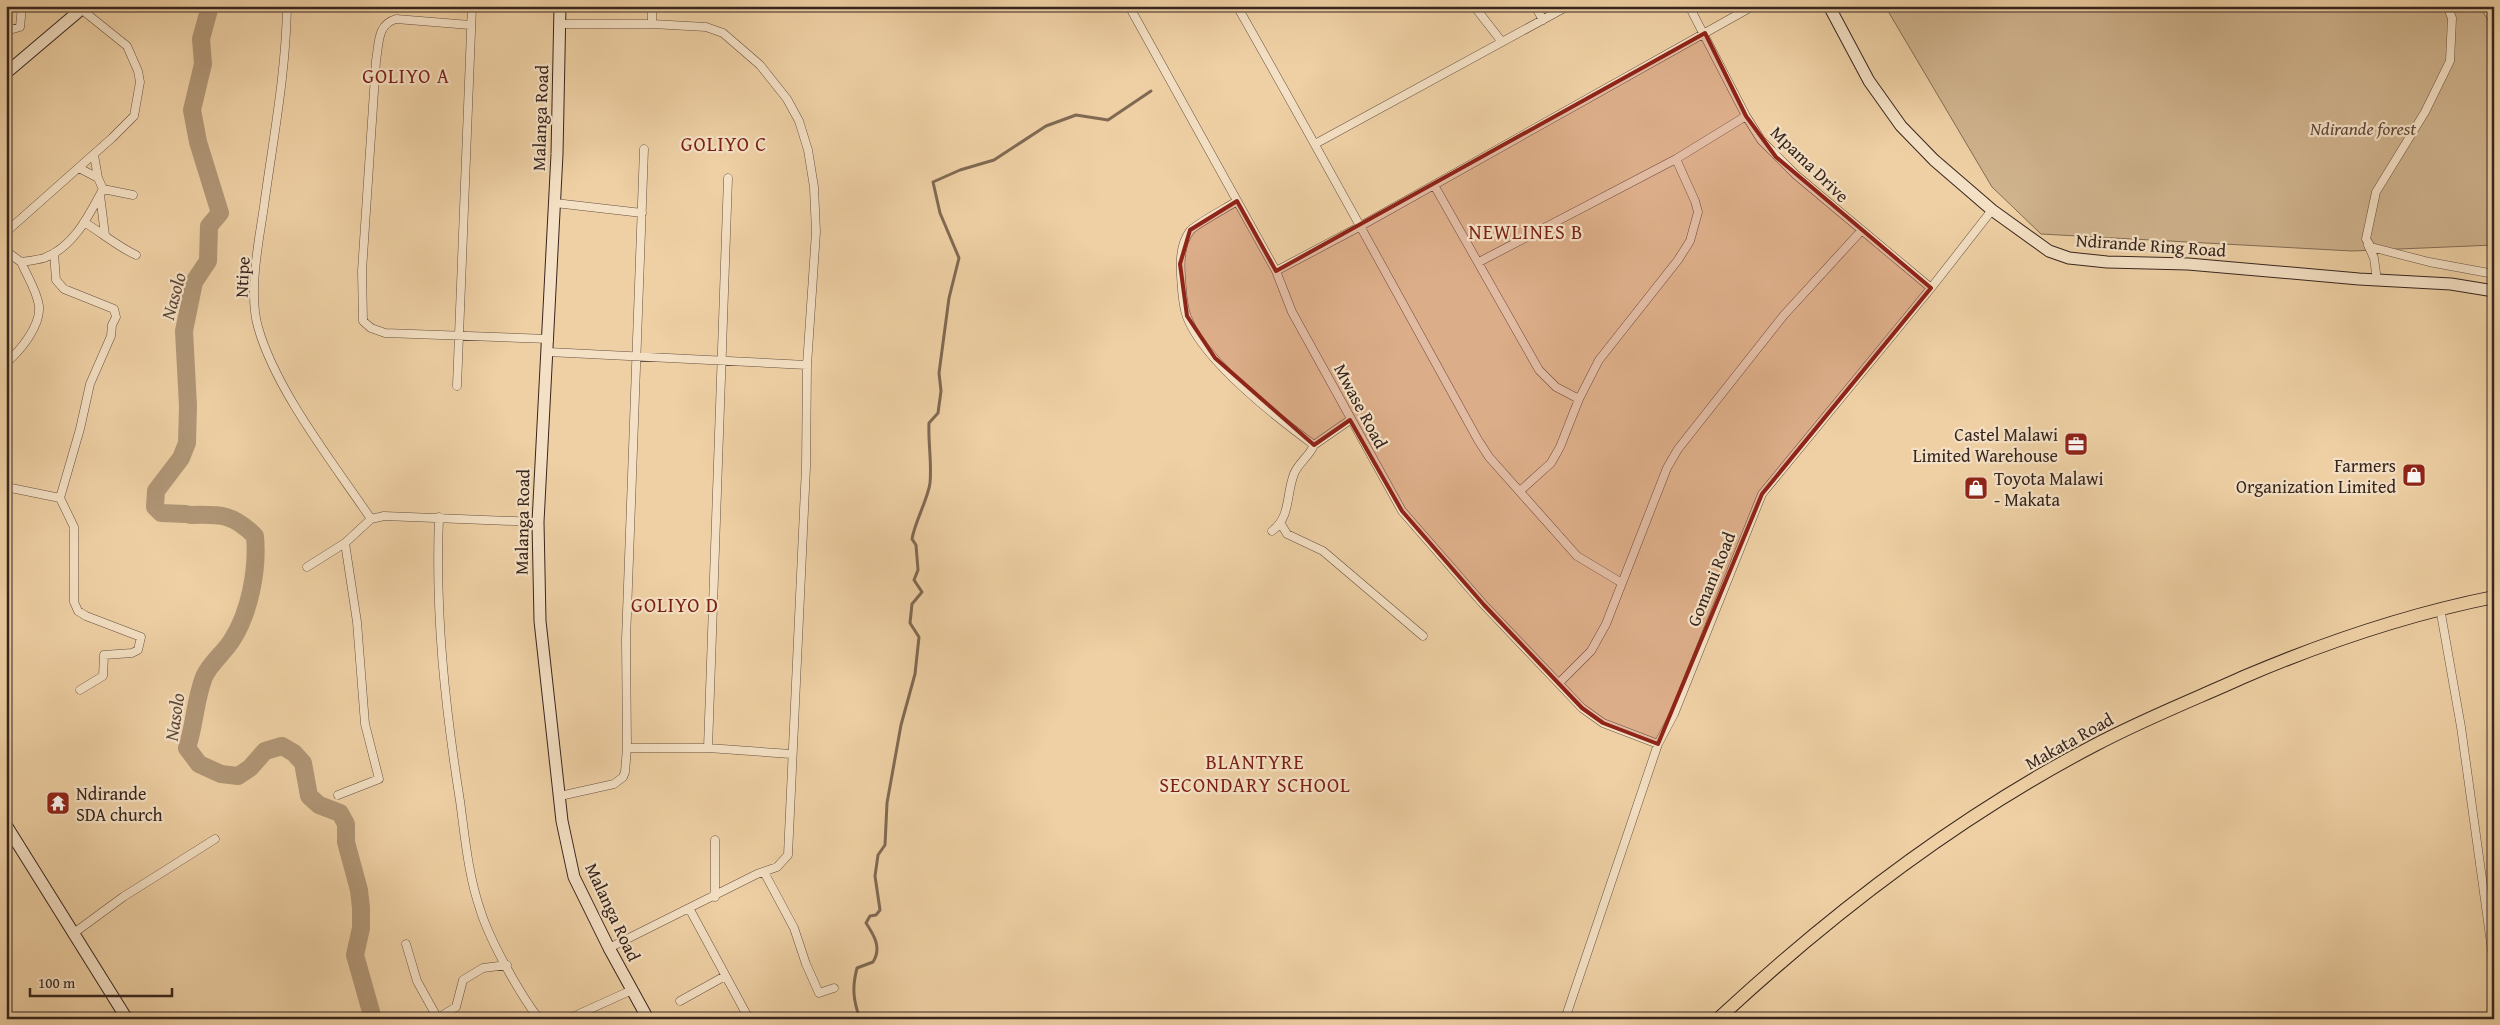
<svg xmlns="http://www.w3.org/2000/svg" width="2500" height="1025" viewBox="0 0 2500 1025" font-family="'Gentium Book Plus',serif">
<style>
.green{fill:#cfb38d;stroke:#836c56}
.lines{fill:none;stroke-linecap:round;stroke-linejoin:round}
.stream{stroke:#806953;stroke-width:3}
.river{stroke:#b09676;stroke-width:18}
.street-casing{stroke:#655040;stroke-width:9}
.secondary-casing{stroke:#37251e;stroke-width:13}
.primary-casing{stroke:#37251e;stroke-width:14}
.street{stroke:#f4e0c4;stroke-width:8}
.secondary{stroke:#f4e0c4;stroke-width:11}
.primary{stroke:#eed0a4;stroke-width:12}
.marked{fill:#8f2418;fill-opacity:0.2;stroke:#8f2418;stroke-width:4;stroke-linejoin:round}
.labels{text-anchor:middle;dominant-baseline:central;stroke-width:4.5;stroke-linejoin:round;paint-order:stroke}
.street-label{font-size:18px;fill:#37251e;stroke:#f4e0c4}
.park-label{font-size:18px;font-style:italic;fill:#5d483a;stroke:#f4e0c4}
.poi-label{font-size:18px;fill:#37251e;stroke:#f4e0c4;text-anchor:end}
.water-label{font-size:19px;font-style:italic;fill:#5b4738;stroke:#f4e0c4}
.quarter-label{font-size:20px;letter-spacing:1px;fill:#7a1f14;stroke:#f4e0c4}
</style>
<rect width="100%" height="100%" fill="#eed0a4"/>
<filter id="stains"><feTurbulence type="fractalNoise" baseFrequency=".004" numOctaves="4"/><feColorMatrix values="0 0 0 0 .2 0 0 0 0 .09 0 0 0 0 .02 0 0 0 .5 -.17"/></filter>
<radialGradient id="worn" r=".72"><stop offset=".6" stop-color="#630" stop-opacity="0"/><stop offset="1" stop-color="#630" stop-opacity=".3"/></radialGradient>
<path class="green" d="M1885 6H2479L2494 29V245L2352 251 2041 234 1992 187Z"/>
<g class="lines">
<path class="stream" d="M860 1019C853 1000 852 987 857 968L873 962C882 948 874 935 866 923L870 916 876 915 880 910 875 876 878 855 885 845 887 803 901 725 915 674 919 637 910 623 912 604 922 592 914 580 918 570 916 545 912 539C915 521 928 499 930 483 932 463 928 443 929 423L938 413 941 391 939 373 949 298 959 258 940 213 933 182 960 170 994 160 1046 126 1076 115 1108 120 1151 91"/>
<path class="river" d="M186 514 161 513 155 507 156 491 181 458 187 443 188 406 184 331 194 282 208 261 209 226 220 213 198 142 192 110 203 64 201 39 210 6
M190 515C221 514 233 514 255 536 258 569 250 612 232 640 224 653 210 663 204 677 195 700 195 724 187 748L199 764 221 774 238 776 250 768 265 751 282 746 294 753 303 763 309 796 319 805 340 813 346 824V842L359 890 361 908V928L355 955 373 1019"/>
<g class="street-casing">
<path id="street" d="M287 6C286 73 273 140 264 206 259 241 248 292 258 327 276 391 334 464 371 519
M1129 6 1276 271 1292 312 1402 511 1484 605 1582 708 1603 723 1658 744
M1237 6C1319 150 1398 295 1478 440L1489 457 1577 556 1622 583
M1474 6 1502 42
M1535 6 1543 20
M1689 6 1746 116 1761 140 1796 175 1931 288
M2447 6 2452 18 2450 61 2425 112 2376 192 2366 239 2371 247 2429 262 2494 274
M560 24H652L706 27 723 33 760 65 787 99 799 121 808 150 814 187 816 232 807 365 806 467 788 855 777 867 757 874 609 948
M652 24V6
M470 25 396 19C377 24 379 44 376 61L362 271 363 321 371 328 385 333 549 339
M6 31 20 27 22 6
M1315 144 1568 6
M94 155 98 178
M1434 185 1539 370 1556 387 1579 399
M103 189 133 195
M100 195 105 235
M1237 201C1228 207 1194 225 1190 231 1181 243 1180 262 1181 275 1182 288 1182 304 1187 317 1204 361 1276 417 1314 445L1350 420
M555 203 642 213
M84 222C102 233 117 246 136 255
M6 232 112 138 134 116 140 82 138 71 127 46 81 9
M2368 245 2374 258 2377 281
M6 251 21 262C28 261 37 260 44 258 74 247 89 215 103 189L98 178 79 168
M54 253 56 280 64 289 114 309 116 317 112 325 111 336 90 384 80 429 60 498 74 527V602L78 611 86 616 141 637 138 650 132 653 104 655 103 676 80 690
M1479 262 1676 159 1746 116
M1276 271 1359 227 1753 6
M548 352 807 365
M6 363C20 351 41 326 39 306 37 291 27 276 21 262
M457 386 472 6
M6 487 60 498
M1520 491 1551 463 1560 447 1579 399 1599 360 1678 260 1690 241 1698 212 1695 201 1676 159
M439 517C435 614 445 706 460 801 465 837 468 874 480 909 489 939 519 993 539 1019
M1281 524 1287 534 1323 551 1423 636
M1272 531C1291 517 1286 494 1294 474 1298 463 1309 457 1314 445
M307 567 345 543 371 519 384 516 538 522
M2440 608 2461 727 2494 965
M1560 682 1591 651 1606 624 1667 468 1678 449 1784 315 1861 231
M627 748H708L791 754
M708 748 728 178
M338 795 379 779 365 724 357 622 345 543
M560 796 614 784 623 777 625 772 627 748 626 640 644 149
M764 872 794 928 806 964 819 993 834 988
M715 897V840
M689 908 749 1019
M74 933 123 897 215 839
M406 944 417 981 438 1019
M680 1001 725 976
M438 1018 456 1007 463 980 483 968 507 965
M568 1019 632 990
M1565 1019 1658 744 1674 714 1762 494 1931 288 1992 210"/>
</g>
<g class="secondary-casing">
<path id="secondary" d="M560 6 557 154 538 522 540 621 562 821 574 877 609 948 648 1019
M1829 6 1869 81 1901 126 1934 160 1992 210 2049 251 2069 258 2107 262 2188 264 2359 279 2451 284 2494 291
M6 73 85 6
M6 825 127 1019"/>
</g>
<g class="primary-casing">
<path id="primary" d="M1718 1019C1831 914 1957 817 2095 745 2144 719 2195 699 2246 676 2326 642 2409 614 2494 597"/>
</g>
<use href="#street" class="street"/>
<use href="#secondary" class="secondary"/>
<use href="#primary" class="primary"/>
</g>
<path class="marked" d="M1705 33 1746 116 1776 157 1931 288 1762 494 1658 744 1603 723 1582 708 1484 605 1402 511 1350 420 1314 445 1215 358 1187 316 1180 264 1190 230 1237 201 1276 271Z"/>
<defs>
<g id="office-square" transform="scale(1.25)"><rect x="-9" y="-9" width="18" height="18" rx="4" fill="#8f2418" stroke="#f4e0c4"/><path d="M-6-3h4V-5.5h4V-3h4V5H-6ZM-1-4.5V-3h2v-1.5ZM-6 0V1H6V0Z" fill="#fff"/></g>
<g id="shop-square" transform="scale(1.25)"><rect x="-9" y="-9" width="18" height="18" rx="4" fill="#8f2418" stroke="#f4e0c4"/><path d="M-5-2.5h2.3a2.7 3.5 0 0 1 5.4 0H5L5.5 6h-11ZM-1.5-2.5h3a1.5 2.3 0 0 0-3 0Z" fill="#fff"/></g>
<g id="temple-square" transform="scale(1.25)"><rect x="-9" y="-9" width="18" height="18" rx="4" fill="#8f2418" stroke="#f4e0c4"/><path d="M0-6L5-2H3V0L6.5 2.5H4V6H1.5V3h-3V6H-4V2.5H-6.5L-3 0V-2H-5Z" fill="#fff"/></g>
</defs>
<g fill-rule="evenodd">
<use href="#office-square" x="2076" y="444"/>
<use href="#shop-square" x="2414" y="475"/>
<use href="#shop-square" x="1976" y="488"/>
<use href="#temple-square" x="58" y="803"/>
</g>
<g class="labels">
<g class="street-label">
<text transform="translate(540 118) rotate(-88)">Malanga Road</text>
<text transform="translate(1810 164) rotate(44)">Mpama Drive</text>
<text transform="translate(2151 245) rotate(4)">Ndirande Ring Road</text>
<text transform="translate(242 277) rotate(-87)">Ntipe</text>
<text transform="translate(1361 406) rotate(62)">Mwase Road</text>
<text transform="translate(522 522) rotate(-89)">Malanga Road</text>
<text transform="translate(1711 579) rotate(-68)">Gomani Road</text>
<text transform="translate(2069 741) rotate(-29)">Makata Road</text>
<text transform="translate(613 912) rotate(65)">Malanga Road</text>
</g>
<g class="park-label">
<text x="2363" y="128">Ndirande forest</text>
</g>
<g class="poi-label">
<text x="2058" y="434">Castel Malawi<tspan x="2058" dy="21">Limited Warehouse</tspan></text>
<text x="2396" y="465">Farmers<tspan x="2396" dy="21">Organization Limited</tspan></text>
<text x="1994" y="478" text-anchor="start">Toyota Malawi<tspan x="1994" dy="21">- Makata</tspan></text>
<text x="76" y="793" text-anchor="start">Ndirande<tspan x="76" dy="21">SDA church</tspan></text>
</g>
<g class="water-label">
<text transform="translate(173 296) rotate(-75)">Nasolo</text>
<text transform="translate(174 717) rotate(-82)">Nasolo</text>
</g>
<g class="quarter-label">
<text x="406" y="75">GOLIYO A</text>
<text x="724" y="143">GOLIYO C</text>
<text x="1526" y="231">NEWLINES B</text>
<text x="675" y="604">GOLIYO D</text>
<text x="1255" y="761">BLANTYRE<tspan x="1255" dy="23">SECONDARY SCHOOL</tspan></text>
</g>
</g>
<rect width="2500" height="1025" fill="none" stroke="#eed0a4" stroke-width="25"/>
<rect x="8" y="8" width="2485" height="1010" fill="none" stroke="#37251e" stroke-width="2.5"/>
<rect x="12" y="12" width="2475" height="1000" fill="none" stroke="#37251e"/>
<path d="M30 988v8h142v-8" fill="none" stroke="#37251e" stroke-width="2.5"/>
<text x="38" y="988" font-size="15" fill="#37251e" stroke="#f4e0c4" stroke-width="4" paint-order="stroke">100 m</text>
<rect width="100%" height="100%" filter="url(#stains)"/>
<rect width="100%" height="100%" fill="url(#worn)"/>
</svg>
